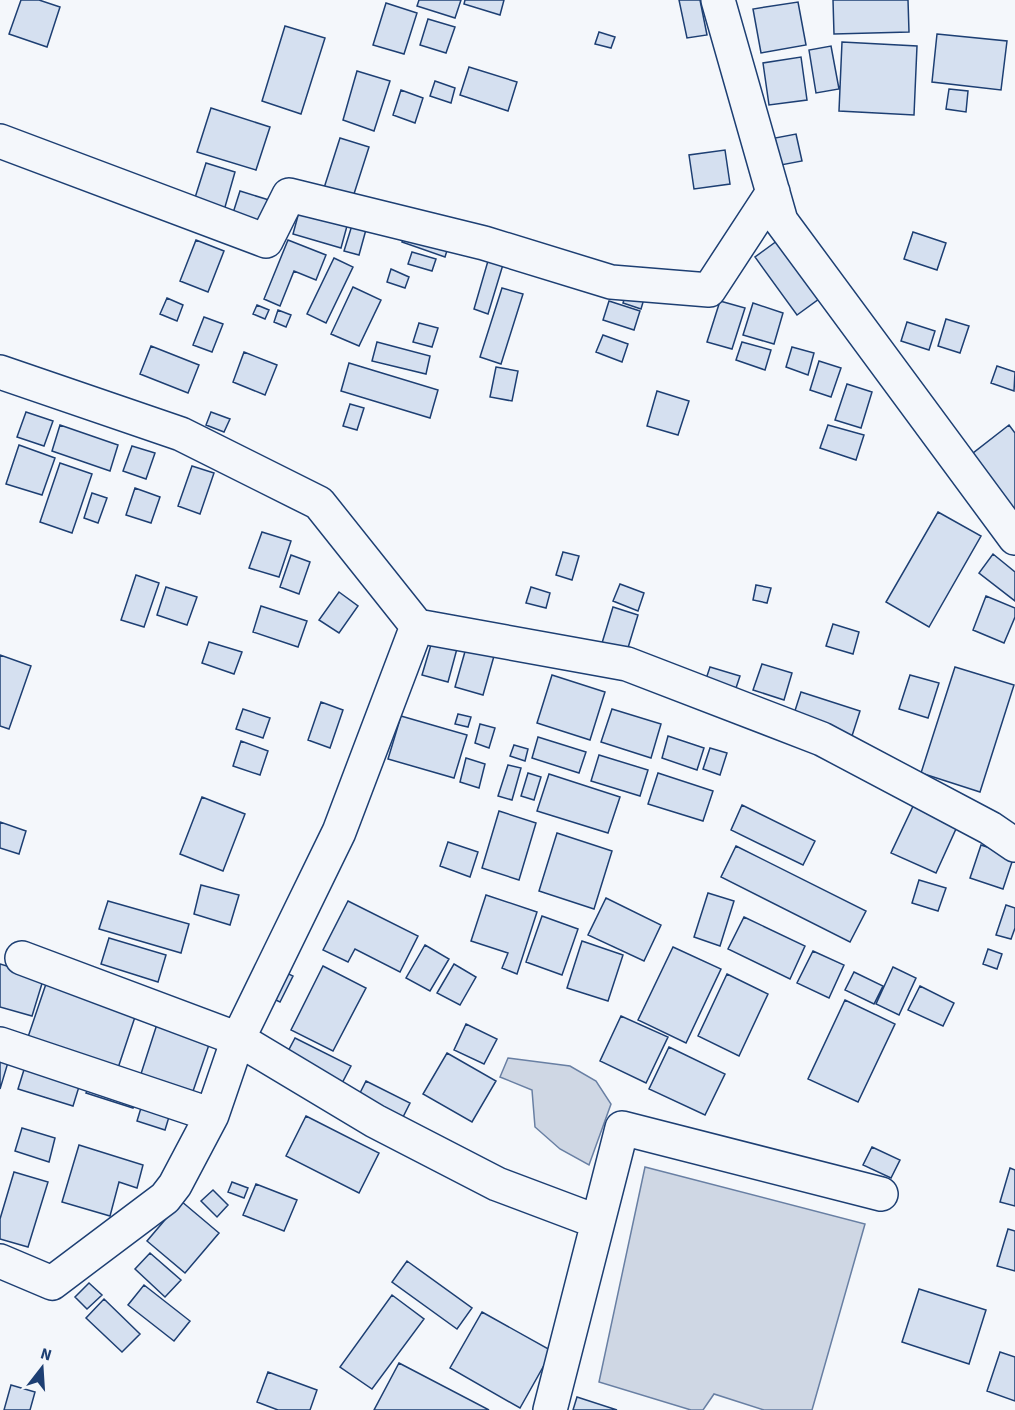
<svg xmlns="http://www.w3.org/2000/svg" width="1015" height="1410" viewBox="0 0 1015 1410" font-family="'Source Sans 3',sans-serif">
<style>
.water{fill:#cfd7e4;stroke:#687fa3;stroke-width:1.5}
.building{fill:#d5e0f0;stroke:#1d3f73;stroke-width:1.5}
.lines{fill:none;stroke-linecap:round;stroke-linejoin:round}
.minor-casing{stroke:#1d3f73;stroke-width:36}
.minor{stroke:#f4f7fb;stroke-width:33}
</style>
<rect width="100%" height="100%" fill="#f4f7fb"/>
<path class="water" d="M508 1058 570 1066 596 1081 611 1104 589 1165 560 1149 535 1127 532 1090 500 1077Z
M645 1167 865 1224 812 1410H764L714 1394 703 1410H691L599 1382Z"/>
<path class="building" d="M21 0H39L60 7 47 47 9 34Z
M419 0H461L455 18 417 6Z
M465 0H504L500 15 464 4Z
M679 0H700L707 35 687 38Z
M833 0H908L909 32 834 34Z
M798 2 806 45 761 53 753 9Z
M386 3 417 13 404 54 373 45Z
M428 19 455 27 446 53 420 45Z
M285 26 325 38 301 114 262 101Z
M599 32 615 37 611 48 595 44Z
M937 34 1007 41 1001 90 932 82Z
M842 42 917 46 914 115 839 111Z
M831 46 839 89 816 93 809 50Z
M801 57 807 100 769 105 763 63Z
M469 67 517 82 508 111 460 95Z
M357 71 390 81 374 131 343 120Z
M435 81 455 88 451 103 430 96Z
M949 89 968 91 966 112 946 109Z
M401 90 423 98 415 123 393 115Z
M211 108 270 127 256 170 197 152Z
M796 134 802 161 781 165 775 138Z
M340 138 369 147 353 197 324 188Z
M725 150 730 184 694 189 689 155Z
M206 163 235 172 223 214 193 204Z
M240 191 269 200 262 223 233 213Z
M299 212 347 226 341 248 293 234Z
M353 222 367 226 359 255 344 251Z
M406 229 449 244 445 257 402 242Z
M913 232 946 243 937 270 904 259Z
M781 238 823 296 797 315 755 257Z
M196 240 224 251 208 292 180 281Z
M288 240 326 255 316 280 294 271 280 306 264 299Z
M412 252 436 259 432 271 408 264Z
M490 254 505 258 488 314 474 309Z
M334 258 353 267 326 323 307 314Z
M391 269 409 277 405 288 387 282Z
M353 287 381 300 359 346 331 334Z
M628 287 646 292 641 309 623 303Z
M502 288 523 294 501 364 480 357Z
M167 298 183 305 177 321 160 314Z
M609 301 640 311 634 330 603 320Z
M720 301 745 308 732 349 707 342Z
M753 303 783 313 774 344 743 335Z
M257 305 269 310 265 319 253 314Z
M278 310 291 315 286 327 274 322Z
M204 317 223 324 212 352 193 345Z
M946 319 969 326 960 353 938 346Z
M907 322 935 331 929 350 901 341Z
M419 323 438 328 432 347 413 342Z
M603 335 628 344 622 362 596 352Z
M377 342 430 356 426 374 372 361Z
M742 342 771 350 765 370 736 360Z
M151 346 199 365 188 393 140 374Z
M792 347 814 353 808 375 786 367Z
M244 352 277 365 265 395 233 382Z
M819 361 841 368 831 397 810 390Z
M349 363 438 390 430 418 341 391Z
M997 366 1015 372 1014 391 991 383Z
M496 367 518 371 512 401 490 397Z
M847 384 872 392 861 428 835 420Z
M657 391 689 401 678 435 647 426Z
M350 404 364 408 357 430 343 426Z
M26 412 53 421 44 446 17 437Z
M211 412 230 419 224 432 206 425Z
M60 425 118 445 110 471 52 451Z
M828 425 864 435 856 460 820 448Z
M1009 425 1015 433V517L968 457Z
M19 445 55 458 42 495 6 484Z
M132 446 155 453 146 479 123 471Z
M60 463 92 474 72 533 40 522Z
M192 466 214 473 200 514 178 506Z
M135 488 160 497 151 523 126 515Z
M92 493 107 498 98 523 84 518Z
M938 512 981 536 929 627 886 602Z
M262 532 291 541 279 577 249 568Z
M563 552 579 556 572 580 556 575Z
M993 554 1015 572V601L979 573Z
M291 555 310 562 299 594 280 587Z
M136 575 159 583 144 627 121 620Z
M620 584 644 593 638 611 613 601Z
M756 585 771 588 767 603 753 600Z
M166 587 197 597 187 625 157 615Z
M531 587 550 593 546 608 526 603Z
M339 592 358 606 339 633 319 620Z
M986 596 1015 608V617L1004 643 973 630Z
M261 606 307 621 298 647 253 632Z
M613 607 638 615 627 651 602 643Z
M833 624 859 632 853 654 826 646Z
M433 638 458 645 448 682 422 675Z
M209 642 242 652 234 674 202 663Z
M466 648 494 656 483 695 455 687Z
M0 655 31 666 9 729 0 726Z
M762 664 792 673 784 700 753 690Z
M710 667 740 676 736 688 706 679Z
M955 667 1014 685 980 792 921 773Z
M552 675 605 692 590 740 537 723Z
M910 675 939 683 928 718 899 709Z
M801 692 860 711 851 739 792 720Z
M321 702 343 710 330 748 308 740Z
M243 709 270 718 263 738 236 729Z
M612 709 661 724 651 758 601 742Z
M458 714 471 717 468 727 455 724Z
M401 716 467 735 454 778 388 759Z
M480 724 495 728 489 748 475 743Z
M668 736 704 748 697 770 662 758Z
M538 737 586 752 579 773 532 758Z
M241 741 268 751 260 775 233 766Z
M514 745 528 749 525 761 510 756Z
M710 748 727 753 720 775 703 769Z
M599 755 648 770 640 796 591 781Z
M466 758 485 764 479 788 460 782Z
M508 765 521 768 512 800 498 796Z
M528 773 541 777 534 800 521 796Z
M658 773 713 791 703 821 648 804Z
M549 774 620 797 608 833 537 811Z
M202 797 245 814 223 871 180 854Z
M916 800 960 820 936 873 891 853Z
M742 805 815 841 803 865 731 830Z
M499 811 536 823 519 880 482 868Z
M0 822 26 831 19 854 0 848Z
M557 833 612 851 594 909 539 891Z
M448 842 478 852 470 877 440 866Z
M981 845 1014 856 1003 889 970 878Z
M736 846 866 911 850 942 721 877Z
M919 880 946 888 938 911 912 903Z
M201 885 239 895 230 925 194 914Z
M708 893 734 901 720 946 694 937Z
M486 895 537 912 517 974 502 968 508 953 471 941Z
M606 898 661 925 644 961 588 935Z
M108 901 189 924 181 953 99 929Z
M348 901 418 936 400 972 355 949 348 962 323 950Z
M1006 905 1015 908V928L1011 939 996 935Z
M542 916 578 929 562 975 526 962Z
M744 917 805 946 790 979 728 949Z
M109 938 166 955 158 982 101 964Z
M582 941 623 955 608 1001 567 988Z
M425 945 449 959 430 991 406 978Z
M673 947 721 969 686 1043 638 1020Z
M988 949 1002 954 997 969 983 964Z
M813 951 844 965 829 998 797 983Z
M0 964 44 977 32 1016 0 1007Z
M454 964 476 977 460 1005 437 993Z
M270 965 293 976 280 1002 257 991Z
M323 966 366 988 333 1051 291 1030Z
M893 967 916 978 899 1015 876 1004Z
M854 972 883 986 874 1004 845 990Z
M727 974 768 994 739 1056 698 1036Z
M49 975 139 1005 118 1068 28 1037Z
M920 986 954 1003 943 1026 908 1010Z
M845 1000 895 1024 858 1102 808 1079Z
M621 1016 668 1037 646 1083 600 1061Z
M159 1018 212 1036 191 1097 139 1080Z
M466 1024 497 1039 484 1064 454 1050Z
M295 1038 351 1066 340 1087 284 1059Z
M669 1047 725 1074 705 1115 649 1089Z
M447 1053 496 1081 472 1122 423 1094Z
M0 1056 9 1059 0 1089Z
M27 1060 82 1077 73 1106 18 1089Z
M91 1081 138 1096 133 1108 86 1093Z
M366 1081 410 1103 400 1123 356 1101Z
M144 1098 172 1107 165 1130 137 1121Z
M306 1116 379 1153 359 1193 286 1156Z
M22 1128 55 1138 49 1162 15 1151Z
M79 1145 143 1165 137 1188 119 1182 110 1216 62 1202Z
M872 1147 900 1160 891 1178 863 1165Z
M1010 1168 1015 1170V1206L1000 1202Z
M14 1172 48 1182 28 1247 0 1239V1219Z
M232 1182 248 1188 244 1198 228 1192Z
M256 1184 297 1200 284 1231 243 1215Z
M213 1190 228 1205 217 1217 201 1201Z
M181 1201 219 1233 185 1273 147 1241Z
M1008 1229 1015 1231V1271L997 1266Z
M150 1253 181 1280 165 1297 135 1269Z
M407 1261 472 1308 457 1329 392 1282Z
M89 1283 102 1295 87 1309 75 1297Z
M144 1285 190 1321 174 1341 128 1305Z
M919 1289 986 1310 969 1364 902 1342Z
M392 1295 424 1319 372 1389 340 1367Z
M104 1299 140 1334 122 1352 86 1318Z
M482 1312 552 1351 520 1408 450 1368Z
M1000 1352 1015 1357V1401L987 1391Z
M399 1363 489 1410H374Z
M268 1372 317 1390 310 1410H278L257 1402Z
M11 1385 35 1392 30 1410H4Z
M577 1397 617 1410H573Z"/>
<g class="lines">
<g class="minor-casing">
<path id="minor" d="M718 0 781 221 1015 538
M0 141 266 241 289 195 484 243 611 282 709 290 773 192
M0 372 181 434 319 503 417 626 627 664 822 739 990 828 1015 845
M22 958 238 1039 375 1121 497 1184 598 1222
M0 1044 212 1115
M0 1261 52 1283 165 1198 175 1185 212 1115 238 1039 339 832 417 626
M550 1410 622 1128 881 1194"/>
</g>
<use href="#minor" class="minor"/>
</g>
<g transform="translate(42 1368) rotate(17)" stroke="#f4f7fb" stroke-width="4.5" paint-order="stroke">
<path d="M0-4.5L10 22L0 15L-10 22Z" fill="#1d3f73"/>
<text y="-9" font-size="16" font-weight="bold" text-anchor="middle" fill="#1d3f73">N</text>
</g>
</svg>
